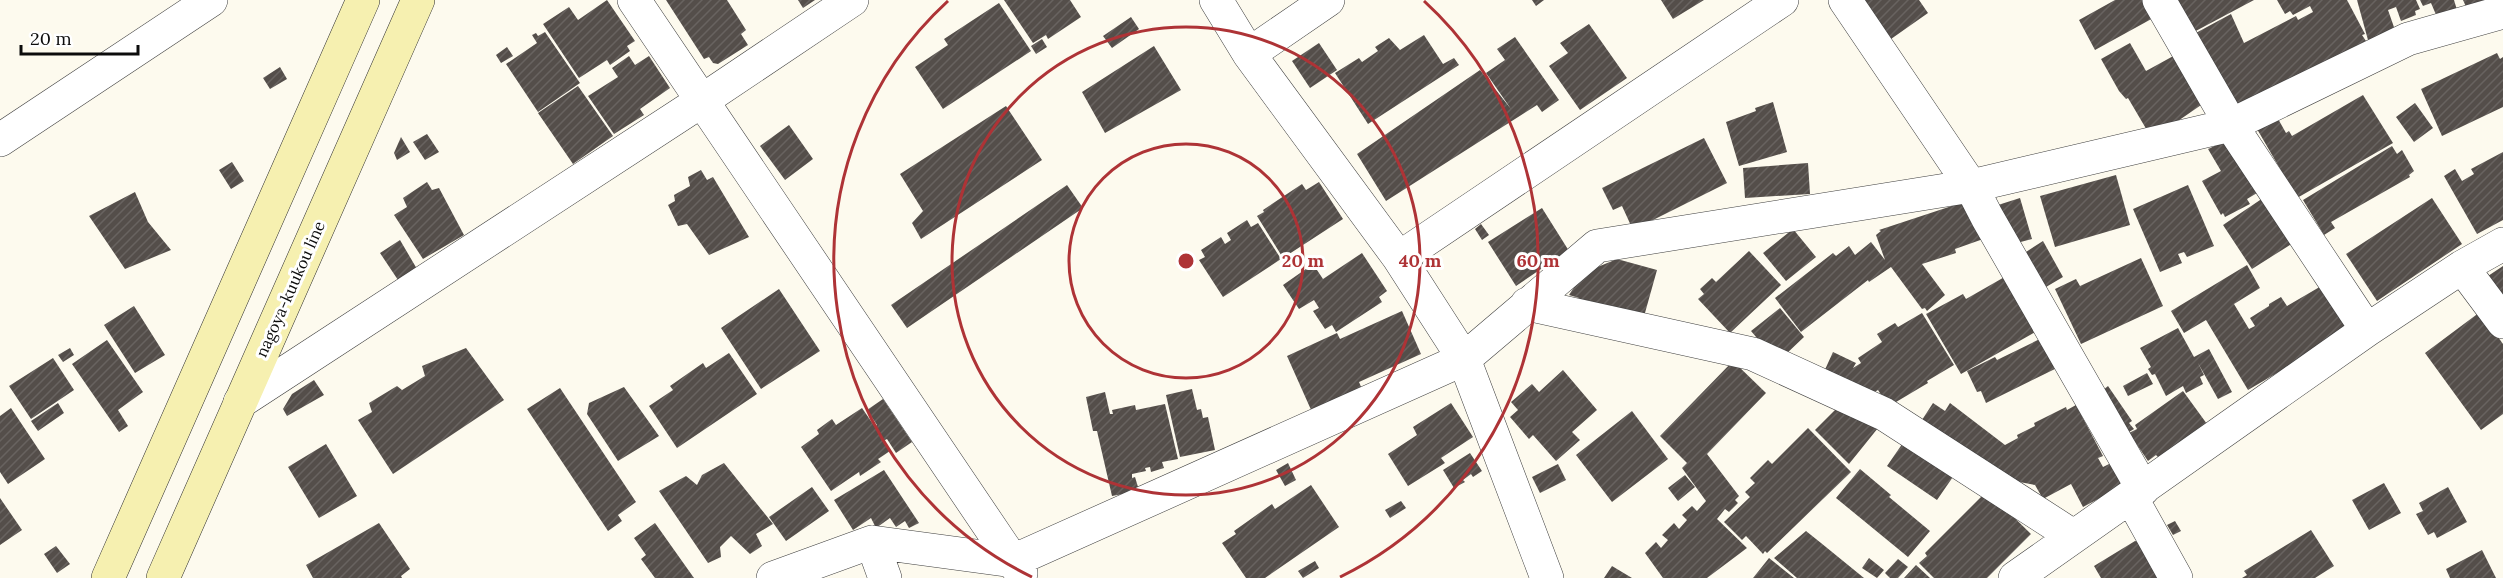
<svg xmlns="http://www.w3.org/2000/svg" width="2503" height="578" viewBox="0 0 2503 578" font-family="Lora,serif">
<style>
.building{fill:url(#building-hatch)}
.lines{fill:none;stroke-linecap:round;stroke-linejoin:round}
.minor-casing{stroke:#3f3f3f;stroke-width:34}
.secondary-casing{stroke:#2e2e2e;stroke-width:34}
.minor{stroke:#fff;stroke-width:33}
.secondary{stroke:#f6f0b0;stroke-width:33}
.ring{fill:none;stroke:#ae3336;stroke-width:3}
.labels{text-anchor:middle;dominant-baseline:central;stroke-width:6;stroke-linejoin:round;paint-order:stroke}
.street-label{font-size:16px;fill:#0c0c0c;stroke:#fff}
.centre{fill:#ae3336;stroke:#fff;stroke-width:3}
.ring-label{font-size:18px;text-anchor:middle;font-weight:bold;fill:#ae3336;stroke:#fff;stroke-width:6;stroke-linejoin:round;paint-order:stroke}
</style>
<defs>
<pattern id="building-hatch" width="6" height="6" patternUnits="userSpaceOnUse" patternTransform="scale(1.5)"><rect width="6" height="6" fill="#544e4a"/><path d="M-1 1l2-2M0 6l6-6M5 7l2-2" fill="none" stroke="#686360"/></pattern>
</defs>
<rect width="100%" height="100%" fill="#fdfaee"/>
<path class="building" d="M607 0 635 41 627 46 630 51 610 65 607 60 579 78 543 24 569 7 578 20Z
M666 0H727L746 30 741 34 748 45 718 64 713 63 709 57 704 59Z
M798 0H815L803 8Z
M1004 0H1070L1081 17 1048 39 1046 35 1033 43Z
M1532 0H1544L1536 6Z
M1661 0H1704L1673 19Z
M1864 0H1919L1928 13 1891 39Z
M2115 0H2145L2155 17 2095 50 2079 20Z
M2174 0H2254L2192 33Z
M2277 0H2347L2365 34 2362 35 2366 41 2234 110 2194 34 2231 14 2244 43 2296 16 2298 20 2313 12 2310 6 2293 15 2290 11 2285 14Z
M2357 0H2416L2420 9 2415 11 2416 15 2401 21 2396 7 2388 10 2395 30 2368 40Z
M2420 0H2454L2457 10 2437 17 2431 3 2423 6Z
M2463 0H2490L2467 9Z
M999 3 1031 51 943 109 915 67 948 45 944 39Z
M1131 17 1139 29 1112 48 1103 36Z
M1589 24 1627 78 1580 110 1549 66 1568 53 1560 43Z
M545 32 580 83 538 112 506 64 537 43 532 35 536 33 538 36Z
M1424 35 1443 64 1454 58 1459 65 1368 124 1335 73 1359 58 1362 62 1378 51 1375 47 1389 38 1400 50Z
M1515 37 1559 100 1542 112 1537 105 1386 201 1357 154 1480 70 1511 109 1486 73 1505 60 1497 49Z
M1042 39 1047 47 1036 54 1031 46Z
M1319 43 1337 70 1310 88 1292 61Z
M2130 43 2146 71 2177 54 2204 103 2175 123 2148 132 2128 98 2126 99 2119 91 2101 59Z
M1154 46 1181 90 1105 133 1082 92Z
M507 47 513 56 501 63 496 55Z
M2497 53 2500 59 2503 57V107L2442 136 2421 89Z
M629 56 635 65 649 56 670 88 640 109 644 115 614 134 588 96 618 77 612 68Z
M280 67 287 79 270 89 263 78Z
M578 86 613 136 573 164 538 113Z
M2363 95 2393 143 2297 198 2257 129 2277 117 2286 133 2289 131 2292 136Z
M1773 102 1787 152 1739 166 1726 122 1756 111 1755 108Z
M2415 103 2433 128 2414 142 2396 117Z
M1006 106 1042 160 921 239 912 223 923 211 900 174Z
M789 125 813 159 785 180 760 146Z
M427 134 439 152 425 160 413 142Z
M401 137 410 152 397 160 394 153Z
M1704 138 1727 183 1633 230 1622 206 1613 210 1602 188Z
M2221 143H2228L2262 190 2247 199 2250 204 2225 217 2223 213 2221 215 2202 181 2221 171 2208 149Z
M2392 146 2397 154 2402 150 2414 171 2409 175 2410 177 2331 222 2335 228 2324 235 2303 200Z
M2503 152V220L2477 234 2444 176 2455 169 2462 181 2474 174 2471 169Z
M232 162 244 181 231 189 219 170Z
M1808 163 1810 194 1745 198 1743 168Z
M701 170 707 180 713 177 749 237 709 255 687 224 678 226 668 205 675 201 674 195 690 186 688 177Z
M2116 175 2130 225 2055 247 2040 196Z
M427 182 432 190 439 188 464 235 423 259 394 215 407 207 403 198Z
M1319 182 1343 219 1283 258 1257 216 1264 212 1263 210 1302 184 1306 190Z
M1067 185 1083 208 907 328 891 305Z
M2188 185 2214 246 2187 257 2184 252 2178 254 2182 263 2160 272 2133 209Z
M135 192 148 222 171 250 125 269 89 216Z
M2266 196 2293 243 2252 269 2223 225Z
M2020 198 2032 239 2009 245 1998 205Z
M2432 198 2462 244 2377 301 2346 254Z
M1973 199 1986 238 1955 249 1956 253 1922 264 1945 295 1927 311 1925 308 1922 309 1891 267 1869 282 1868 280 1801 332 1775 298 1833 253 1836 256 1849 246 1855 255 1871 242 1885 260 1876 235 1881 231 1879 230Z
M1542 208 1569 251 1556 259 1558 262 1546 270 1544 267 1516 286 1488 242Z
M1247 220 1251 227 1258 223 1281 259 1223 297 1199 260 1205 257 1201 250 1221 237 1225 244 1231 240 1227 233Z
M1481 224 1489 235 1482 240 1475 229Z
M1793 229 1816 257 1786 281 1763 253Z
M400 240 417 269 398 280 380 253Z
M2043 241 2063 277 2046 287 2026 252Z
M1749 251 1781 285 1730 333 1698 299 1704 294 1700 289 1712 278 1716 282Z
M1362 253 1387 291 1379 297 1382 302 1336 332 1332 325 1325 329 1313 311 1319 308 1314 300 1299 309 1283 285 1313 264 1323 279Z
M2141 258 2163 306 2081 344 2055 289 2076 279 2080 286Z
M1617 259 1657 270 1643 320 1578 303 1579 298 1569 295 1583 273Z
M2247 265 2260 288 2234 304 2249 329 2255 326 2250 318 2269 306V304L2281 297 2287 306 2323 285 2350 330 2248 390 2206 320 2184 333 2171 311Z
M2503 266V299L2488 276Z
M2008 275 2039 330 1961 374 1926 314 1963 294 1966 299Z
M779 289 820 351 761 389 721 328Z
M134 306 165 355 135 373 104 325Z
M1780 308 1804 337 1784 356 1768 351 1751 331Z
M1402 311 1421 354 1359 382 1362 389 1312 412 1287 356 1337 333 1340 339Z
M2480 312 2503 344V414L2481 430 2425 353Z
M1922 313 1954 365 1927 381 1928 383 1891 405 1885 401 1878 390 1870 395 1823 374 1833 352 1856 363 1853 368 1861 363 1858 358 1882 342 1877 334 1895 323 1898 327Z
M2178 328 2194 357 2209 349 2232 392 2218 399 2198 363 2204 375 2200 377 2203 384 2186 393 2183 386 2166 396 2155 374 2152 375 2148 369 2151 367 2140 348Z
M2044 337 2059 367 1986 403 1981 391 1977 392 1967 371 1995 357 1997 360Z
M107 340 143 392 118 410 128 426 119 432 72 364Z
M70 348 74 355 63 362 58 355Z
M466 348 504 400 393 474 358 420 372 412 369 403 397 386 402 390 425 376 422 366Z
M729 353 757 394 677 448 649 406 673 390 670 386 703 363 706 368Z
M53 358 74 390 31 419 9 386Z
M1733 361 1766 393 1707 454 1739 496 1735 500 1738 503 1729 512 1725 509 1717 519 1747 548 1707 578H1663L1645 553 1656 542 1661 548 1668 540 1662 535 1674 523 1679 529 1687 520 1682 515 1692 506 1697 511 1706 501 1682 468 1687 463 1660 436Z
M1563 370 1597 410 1572 432 1580 440 1556 461 1533 435 1529 439 1510 417 1518 410 1511 402 1532 384 1539 392Z
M2147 373 2153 384 2128 396 2123 386Z
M314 380 324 395 287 416 283 409 292 394Z
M2108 386 2132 421 2129 423 2134 429 2124 435 2098 394Z
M624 387 659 436 618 461 587 414 589 403Z
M560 388 636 502 618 515 622 521 608 531 527 409Z
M1192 389 1197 410 1201 409 1203 418 1208 417 1215 450 1180 457 1166 395Z
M2183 391 2207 424 2159 458 2156 455 2148 461 2129 433 2137 429 2135 425Z
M1105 392 1110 414H1113L1112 410 1135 405 1136 410 1165 404 1178 459 1162 462 1164 468 1151 472 1150 467 1145 468 1146 471 1132 474V478L1135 477 1138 487 1133 489 1134 492 1112 496 1097 431H1093L1086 397Z
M883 399 912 442 896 453 887 439 883 441 890 451 878 459 881 462 860 476 859 472 831 491 801 447 819 434 817 430 832 419 836 425 862 408 875 427 877 425 867 410Z
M58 403 64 413 38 431 31 421Z
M1451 403 1473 437 1441 458 1445 463 1408 486 1388 454 1417 435 1413 427Z
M1933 403 1945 411 1950 403 2005 445 2018 438 2017 435 2035 426 2034 423 2066 407 2067 410 2076 405 2103 456 2098 458 2103 467 2113 462 2125 485 2083 507 2071 484 2043 499 2035 485 2009 480 1920 423Z
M11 408 45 459 8 484 0 472V416Z
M1837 408 1878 428 1849 464 1815 430Z
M1632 411 1668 459 1612 502 1576 455Z
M1808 428 1851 472 1767 553 1765 551 1763 554 1746 536 1742 540 1724 522 1750 497 1745 492 1755 483 1750 478 1768 460 1772 464Z
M1907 437 1957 471 1937 500 1887 466Z
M326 444 357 496 319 518 288 467Z
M1470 453 1482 471 1473 477 1471 474 1463 480 1465 482 1454 488 1443 470Z
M724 463 773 524 756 534 762 546 750 554 731 536 720 547 721 557 708 563 659 491 686 476 697 485 702 475Z
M1288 463 1296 480 1285 486 1276 470Z
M1558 464 1566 480 1540 493 1532 477Z
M1860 469 1891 495 1889 497 1930 531 1908 557 1836 498Z
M884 470 919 523 909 528 905 521 896 527 890 518 876 528 871 518 853 530 834 500Z
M1685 475 1695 487 1678 501 1668 488Z
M2384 483 2401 513 2369 530 2352 500Z
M1311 485 1339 527 1265 578H1246L1222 543 1236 534 1234 531 1272 504 1275 509Z
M812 487 829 511 786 541 769 517Z
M2448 487 2467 522 2437 538 2434 532 2428 535 2416 514 2423 511 2419 503Z
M1987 491 2031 534 1987 578H1934L1919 563 1927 556 1925 553Z
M0 498 22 530 0 545Z
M1401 501 1406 508 1390 518 1385 510Z
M2175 521 2181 531 2173 535 2167 525Z
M379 523 410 569 401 576 402 578H313L306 565Z
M655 523 694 578H655L641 559 646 555 634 538Z
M2311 530 2334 566 2315 578H2242L2247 575 2244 571Z
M1806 531 1821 543 1864 578H1797L1774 558Z
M2135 541 2139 542 2161 578H2101L2094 566Z
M56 546 70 564 57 573 44 554Z
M2482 550 2496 578H2450L2446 569Z
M1769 558 1794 578H1753Z
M1869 558 1884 570 1877 578 1862 568Z
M1898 559 1908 567 1898 578H1890L1885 573Z
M1315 561 1319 568 1303 578 1298 571Z
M1916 565 1930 578H1904Z
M1612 566 1632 578H1604Z"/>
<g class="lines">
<g class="minor-casing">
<path id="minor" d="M634 0 1021 573
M1216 0 1249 54 1399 258 1464 359 1547 578
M1845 0 1971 186 1987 217 2143 489
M2159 0 2231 125 2367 330
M1249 54 1328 0
M0 140 211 0
M1399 258 1782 0
M2462 267 2503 322
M1527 304 1753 354 1884 414 2073 536
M240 402 703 100 852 0
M2131 497 2176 578
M872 542 885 578
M773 578 872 542 1013 561 1464 359 1597 246 1971 186 2231 125 2408 39 2503 12
M2015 578 2367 330 2462 267 2503 244"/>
</g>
<g class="secondary-casing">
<path id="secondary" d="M108 578 363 0
M163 578 418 0"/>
</g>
<use href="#minor" class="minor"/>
<use href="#secondary" class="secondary"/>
</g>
<g class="ring">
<circle cx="1186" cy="261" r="117"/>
<circle cx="1186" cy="261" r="234"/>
<path d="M1032 577A352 352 0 0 1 948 1M1424 1A352 352 0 0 1 1340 577"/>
</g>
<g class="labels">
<g class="street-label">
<text transform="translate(290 289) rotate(-66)">nagoya-kuukou line</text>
</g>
</g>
<circle cx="1186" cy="261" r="9" class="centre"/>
<g class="ring-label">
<text x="1303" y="267">20 m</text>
<text x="1420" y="267">40 m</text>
<text x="1538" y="267">60 m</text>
</g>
<path d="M21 45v9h117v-9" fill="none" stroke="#0c0c0c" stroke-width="3"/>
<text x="30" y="45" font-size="18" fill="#0c0c0c" stroke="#ffffff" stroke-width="4.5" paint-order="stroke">20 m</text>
</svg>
